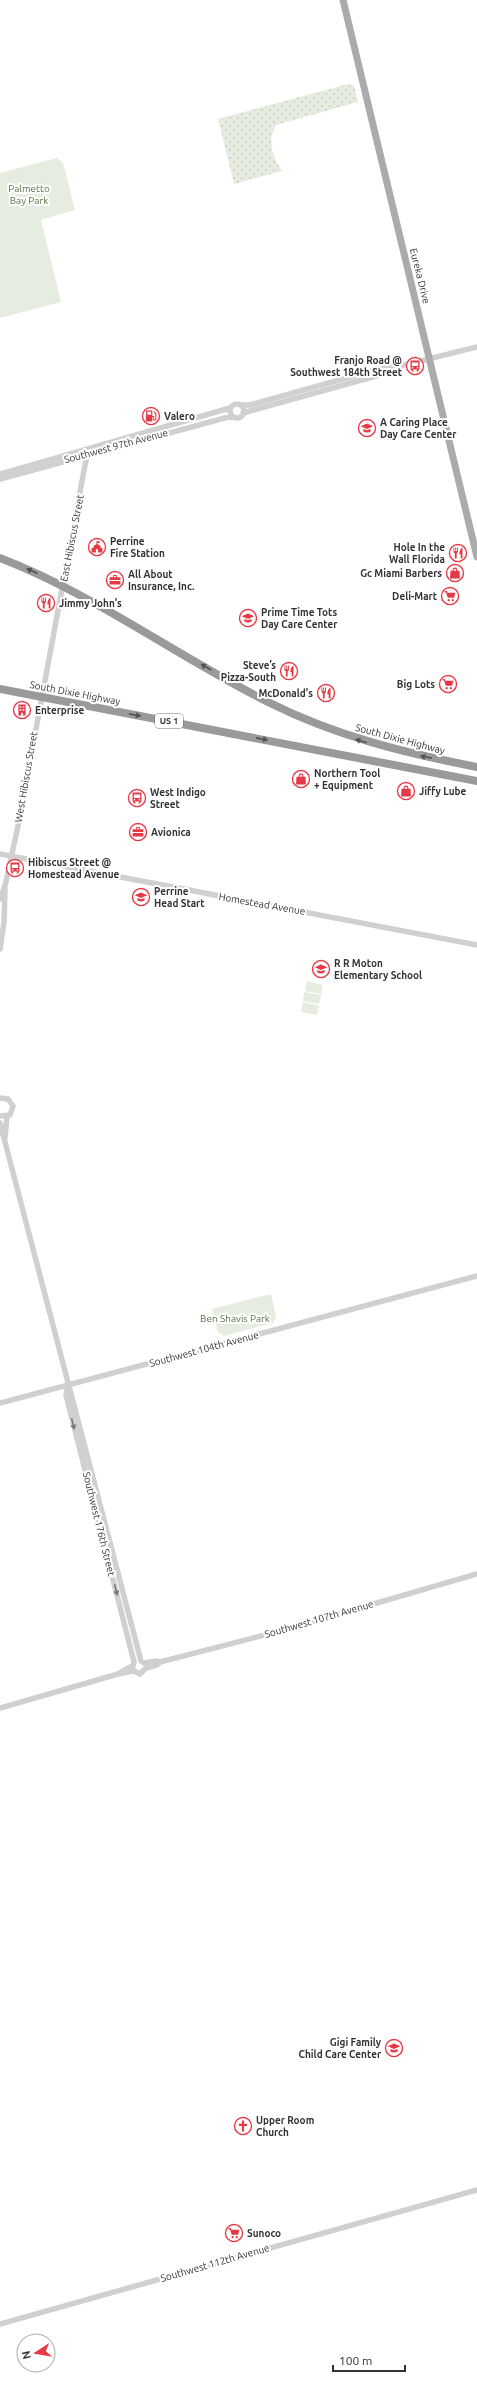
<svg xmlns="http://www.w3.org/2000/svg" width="477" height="2389" viewBox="0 0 477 2389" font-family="Ubuntu,sans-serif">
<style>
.grass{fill:url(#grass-dots)}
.green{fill:#e6ecdf}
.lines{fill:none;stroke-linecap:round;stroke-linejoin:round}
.minor{stroke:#d0d0d0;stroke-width:5.5}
.major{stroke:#ababab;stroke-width:7}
.highway{stroke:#9a9a9a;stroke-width:8}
.oneway{fill:#525252}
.oneway2{fill:#7a7a7a}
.labels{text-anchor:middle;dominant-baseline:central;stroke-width:4;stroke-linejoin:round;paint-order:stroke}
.shield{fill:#fff;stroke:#707070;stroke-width:1}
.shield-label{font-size:9px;font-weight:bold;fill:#333}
.park-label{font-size:10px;fill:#56703f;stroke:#fff}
.street-label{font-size:10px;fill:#333;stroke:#fff}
.poi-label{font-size:10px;font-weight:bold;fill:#333;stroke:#fff;text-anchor:start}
</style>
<defs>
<pattern id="grass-dots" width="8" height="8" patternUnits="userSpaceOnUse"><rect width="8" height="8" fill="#e6ecdf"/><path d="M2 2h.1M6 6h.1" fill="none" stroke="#c6cbc0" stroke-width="1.8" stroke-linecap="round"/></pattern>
</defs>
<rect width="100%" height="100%" fill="#fff"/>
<path class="grass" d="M348 84 354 86 358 102 276 125C267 141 272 156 282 171L234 184 218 119Z"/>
<path class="green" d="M57 158 63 163 75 210 41 220 61 302 0 318V173Z
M307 981 323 985 321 994 305 991Z
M304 992 321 995 319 1004 303 1001Z
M303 1002 319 1006 317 1015 301 1012Z
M271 1294 276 1316 273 1323 224 1336 218 1332 212 1309Z"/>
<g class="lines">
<path class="minor" d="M230 411a7 7 0 1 1 14 0a7 7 0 1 1-14 0Z
M241 405H250L393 365 400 366 477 347
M243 413 394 371 400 366
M0 474 230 408
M0 479 232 416
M0 854 477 945
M0 899 5 886 18 826 88 449
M0 949 4 922 5 890
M0 1098 8 1099 13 1106 10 1115 0 1116
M0 1123 141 1661
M5 1138 7 1116
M68 1386 66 1395 134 1662
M0 1403 477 1276
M134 1662 132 1670 140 1674 146 1668 157 1665 160 1662 284 1630 477 1574
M144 1663 157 1661 160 1662
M118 1674 132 1666
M0 1708 118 1674 133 1671
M0 2324 477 2190"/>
<path class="major" d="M343 0 477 557"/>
<path class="highway" d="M0 558C96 595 178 657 270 703 336 736 405 753 477 767
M0 689 477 781"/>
</g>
<defs><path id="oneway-solid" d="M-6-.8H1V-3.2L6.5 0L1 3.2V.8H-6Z"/></defs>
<g class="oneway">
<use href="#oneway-solid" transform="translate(32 571) rotate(-156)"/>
<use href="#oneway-solid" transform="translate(206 667) rotate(-150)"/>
<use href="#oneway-solid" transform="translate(135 715) rotate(11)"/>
<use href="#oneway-solid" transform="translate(262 739) rotate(11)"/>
<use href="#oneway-solid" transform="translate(361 741) rotate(-162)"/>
<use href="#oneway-solid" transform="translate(426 757) rotate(-169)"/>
</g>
<g class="oneway2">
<use href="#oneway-solid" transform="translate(73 1424) rotate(76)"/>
<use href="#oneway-solid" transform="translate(116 1590) rotate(76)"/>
</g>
<defs>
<g id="bus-ring" transform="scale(0.9)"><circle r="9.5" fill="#fff" stroke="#e63946" stroke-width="1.5"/><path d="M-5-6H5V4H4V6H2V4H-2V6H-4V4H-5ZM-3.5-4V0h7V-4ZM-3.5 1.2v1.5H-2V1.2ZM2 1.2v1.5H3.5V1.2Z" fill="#e63946"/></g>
<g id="fuel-ring" transform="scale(0.9)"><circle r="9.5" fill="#fff" stroke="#e63946" stroke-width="1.5"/><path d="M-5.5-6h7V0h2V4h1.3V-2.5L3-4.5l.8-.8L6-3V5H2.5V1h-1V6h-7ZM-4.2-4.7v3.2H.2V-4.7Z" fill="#e63946"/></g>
<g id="school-ring" transform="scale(0.9)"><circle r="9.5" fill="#fff" stroke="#e63946" stroke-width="1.5"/><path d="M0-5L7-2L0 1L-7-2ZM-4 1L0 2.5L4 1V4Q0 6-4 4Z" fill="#e63946"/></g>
<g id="civic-ring" transform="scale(0.9)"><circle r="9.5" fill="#fff" stroke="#e63946" stroke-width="1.5"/><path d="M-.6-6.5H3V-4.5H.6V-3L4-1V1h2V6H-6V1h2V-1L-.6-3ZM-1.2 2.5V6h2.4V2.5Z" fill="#e63946"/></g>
<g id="restaurant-ring" transform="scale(0.9)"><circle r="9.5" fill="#fff" stroke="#e63946" stroke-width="1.5"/><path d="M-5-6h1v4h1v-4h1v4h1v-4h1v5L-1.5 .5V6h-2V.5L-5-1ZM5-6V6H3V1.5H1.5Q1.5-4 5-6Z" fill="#e63946"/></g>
<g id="shop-ring" transform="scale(0.9)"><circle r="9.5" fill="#fff" stroke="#e63946" stroke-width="1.5"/><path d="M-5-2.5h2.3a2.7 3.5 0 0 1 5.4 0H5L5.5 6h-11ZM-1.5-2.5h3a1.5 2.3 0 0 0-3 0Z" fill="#e63946"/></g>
<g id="office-ring" transform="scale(0.9)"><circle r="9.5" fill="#fff" stroke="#e63946" stroke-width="1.5"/><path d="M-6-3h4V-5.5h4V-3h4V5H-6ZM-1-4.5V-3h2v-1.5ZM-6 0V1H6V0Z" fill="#e63946"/></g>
<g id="supermarket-ring" transform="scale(0.9)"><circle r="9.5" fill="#fff" stroke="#e63946" stroke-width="1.5"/><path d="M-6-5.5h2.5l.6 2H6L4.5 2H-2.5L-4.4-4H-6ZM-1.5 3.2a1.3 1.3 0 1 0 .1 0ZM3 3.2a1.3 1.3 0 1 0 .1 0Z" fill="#e63946"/></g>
<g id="building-ring" transform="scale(0.9)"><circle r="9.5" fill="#fff" stroke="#e63946" stroke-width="1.5"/><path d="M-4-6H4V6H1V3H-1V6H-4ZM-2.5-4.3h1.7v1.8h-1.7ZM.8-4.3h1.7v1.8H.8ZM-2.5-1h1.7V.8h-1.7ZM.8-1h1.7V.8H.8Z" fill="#e63946"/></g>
<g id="church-ring" transform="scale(0.9)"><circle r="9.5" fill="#fff" stroke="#e63946" stroke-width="1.5"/><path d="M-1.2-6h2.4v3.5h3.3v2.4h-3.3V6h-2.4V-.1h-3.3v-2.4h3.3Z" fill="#e63946"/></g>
</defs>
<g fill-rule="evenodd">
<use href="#bus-ring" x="415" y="366"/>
<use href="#fuel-ring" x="151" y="416"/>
<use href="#school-ring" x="367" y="428"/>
<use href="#civic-ring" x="97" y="547"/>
<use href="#restaurant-ring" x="458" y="553"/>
<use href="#shop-ring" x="455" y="573"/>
<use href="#office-ring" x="115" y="580"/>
<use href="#supermarket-ring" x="450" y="596"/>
<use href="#restaurant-ring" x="46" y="603"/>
<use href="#school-ring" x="248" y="618"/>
<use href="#restaurant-ring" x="289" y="671"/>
<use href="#supermarket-ring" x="448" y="684"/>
<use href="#restaurant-ring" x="326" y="693"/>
<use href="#building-ring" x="22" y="710"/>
<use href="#shop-ring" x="301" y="779"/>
<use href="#shop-ring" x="406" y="791"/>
<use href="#bus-ring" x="137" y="798"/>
<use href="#office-ring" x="138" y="832"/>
<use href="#bus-ring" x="15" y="868"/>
<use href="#school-ring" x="141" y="897"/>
<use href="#school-ring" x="321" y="969"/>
<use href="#school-ring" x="394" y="2048"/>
<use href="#church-ring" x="243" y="2126"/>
<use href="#supermarket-ring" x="234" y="2233"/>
</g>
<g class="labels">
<rect class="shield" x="155" y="714" width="28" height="14" rx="3"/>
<g class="shield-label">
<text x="169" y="721">US 1</text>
</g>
<g class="park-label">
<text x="29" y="188">Palmetto<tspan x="29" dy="12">Bay Park</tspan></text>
<text x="235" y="1318">Ben Shavis Park</text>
</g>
<g class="street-label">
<text transform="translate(420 276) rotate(76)">Eureka Drive</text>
<text transform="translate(116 446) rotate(-15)">Southwest 97th Avenue</text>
<text transform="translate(72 538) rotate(-79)">East Hibiscus Street</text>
<text transform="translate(75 693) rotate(11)">South Dixie Highway</text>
<text transform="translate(400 739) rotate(15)">South Dixie Highway</text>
<text transform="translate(26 777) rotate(-80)">West Hibiscus Street</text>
<text transform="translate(262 904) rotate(10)">Homestead Avenue</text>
<text transform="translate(204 1349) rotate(-15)">Southwest 104th Avenue</text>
<text transform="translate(99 1524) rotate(76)">Southwest 176th Street</text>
<text transform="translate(319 1619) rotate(-16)">Southwest 107th Avenue</text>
<text transform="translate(215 2263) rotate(-16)">Southwest 112th Avenue</text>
</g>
<g class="poi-label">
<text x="402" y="360" text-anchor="end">Franjo Road @<tspan x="402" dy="12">Southwest 184th Street</tspan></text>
<text x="164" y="416">Valero</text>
<text x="380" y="422">A Caring Place<tspan x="380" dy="12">Day Care Center</tspan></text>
<text x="110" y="541">Perrine<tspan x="110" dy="12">Fire Station</tspan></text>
<text x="445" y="547" text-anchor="end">Hole In the<tspan x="445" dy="12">Wall Florida</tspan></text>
<text x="442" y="573" text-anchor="end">Gc Miami Barbers</text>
<text x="128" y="574">All About<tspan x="128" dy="12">Insurance, Inc.</tspan></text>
<text x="437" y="596" text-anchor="end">Deli-Mart</text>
<text x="59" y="603">Jimmy John's</text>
<text x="261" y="612">Prime Time Tots<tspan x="261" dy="12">Day Care Center</tspan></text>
<text x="276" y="665" text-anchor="end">Steve’s<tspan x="276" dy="12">Pizza-South</tspan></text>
<text x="435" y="684" text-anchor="end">Big Lots</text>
<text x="313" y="693" text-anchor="end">McDonald's</text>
<text x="35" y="710">Enterprise</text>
<text x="314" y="773">Northern Tool<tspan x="314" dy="12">+ Equipment</tspan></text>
<text x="419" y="791">Jiffy Lube</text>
<text x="150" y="792">West Indigo<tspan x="150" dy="12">Street</tspan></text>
<text x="151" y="832">Avionica</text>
<text x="28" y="862">Hibiscus Street @<tspan x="28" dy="12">Homestead Avenue</tspan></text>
<text x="154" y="891">Perrine<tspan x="154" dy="12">Head Start</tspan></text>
<text x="334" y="963">R R Moton<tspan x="334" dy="12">Elementary School</tspan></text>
<text x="381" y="2042" text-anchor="end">Gigi Family<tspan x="381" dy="12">Child Care Center</tspan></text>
<text x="256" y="2120">Upper Room<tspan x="256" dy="12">Church</tspan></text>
<text x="247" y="2233">Sunoco</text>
</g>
</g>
<g transform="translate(36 2353) rotate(258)"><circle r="19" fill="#ffffff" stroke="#adadad"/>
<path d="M0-3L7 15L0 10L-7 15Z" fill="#e63946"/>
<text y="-6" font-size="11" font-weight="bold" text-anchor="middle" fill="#333333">N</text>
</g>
<path d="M333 2365v6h72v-6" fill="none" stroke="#333333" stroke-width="2"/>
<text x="339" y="2365" font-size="12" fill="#333333" stroke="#ffffff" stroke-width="3" paint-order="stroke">100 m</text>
</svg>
